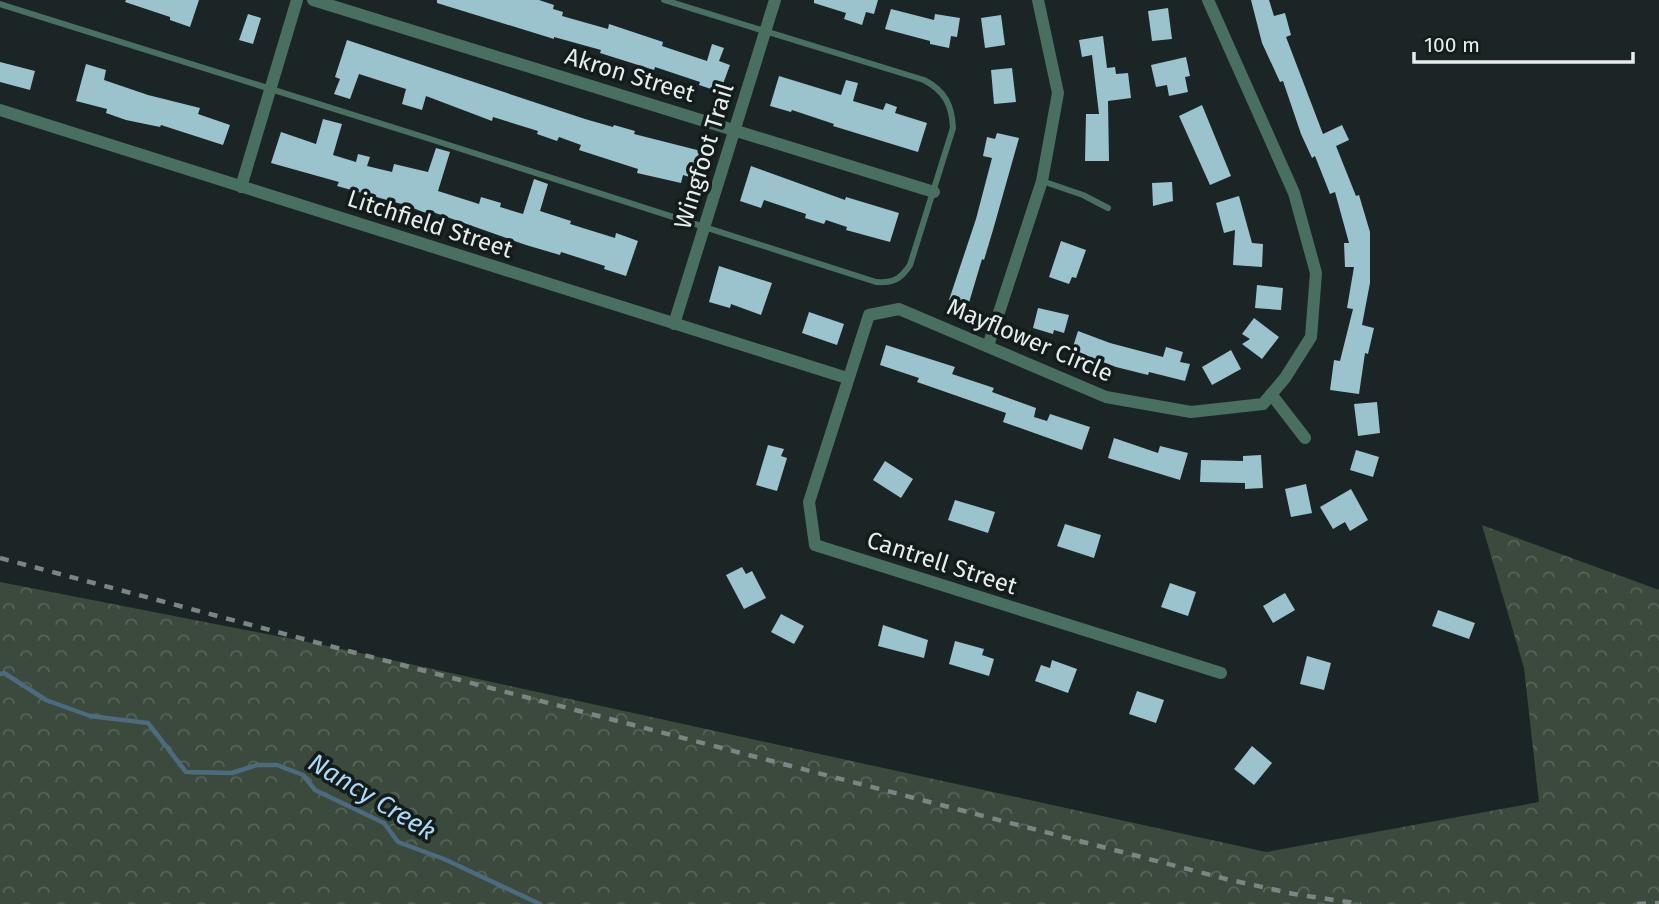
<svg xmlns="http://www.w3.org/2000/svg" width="1659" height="904" viewBox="0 0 1659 904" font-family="'Fira Sans',sans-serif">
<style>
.forest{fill:url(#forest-crowns)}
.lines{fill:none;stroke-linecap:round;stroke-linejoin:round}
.stream{stroke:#4d6b7e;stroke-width:4.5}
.building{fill:#9ac3ce}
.service{stroke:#496f61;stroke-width:6}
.minor{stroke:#496f61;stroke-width:12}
.rail{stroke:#7c8484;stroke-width:4.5;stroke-dasharray:9 9;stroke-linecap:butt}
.labels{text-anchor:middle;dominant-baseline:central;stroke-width:7;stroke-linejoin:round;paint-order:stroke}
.street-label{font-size:24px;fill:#e7eded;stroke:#131c1b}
.water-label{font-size:26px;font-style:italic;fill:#aed9f6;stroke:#131c1b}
</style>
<defs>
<pattern id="forest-crowns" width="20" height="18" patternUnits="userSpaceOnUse" patternTransform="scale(1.75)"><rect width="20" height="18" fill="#3b4a3c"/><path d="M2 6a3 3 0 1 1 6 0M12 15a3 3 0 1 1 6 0" fill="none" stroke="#576458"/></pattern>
</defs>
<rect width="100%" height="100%" fill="#1c2525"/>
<path class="forest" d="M1482 525 1659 590V904H0V582L328 646 1266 852 1539 802 1524 668Z"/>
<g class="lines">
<path class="stream" d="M0 674 4 673 46 700 90 716 148 723 186 772 232 773 257 765H277L303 775 315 790 384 823 398 842 444 859 540 904"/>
</g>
<path class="building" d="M126 0H199L190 27 170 20V17L125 2Z
M437 0H539L554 5 553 9 563 12 562 16 608 29 609 24 663 42 662 46 707 61 712 44 724 48 719 61 730 65 720 92 699 85 700 82 655 67 654 70 600 53 601 50 554 37V39L437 3Z
M814 0H878L874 14 866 12 862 25 844 19 846 13 814 3Z
M1251 0H1269L1274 16 1285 13 1291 35 1286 37 1323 134 1342 125 1349 140 1336 146 1356 196 1359 195 1370 232V283L1362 325 1374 328 1368 354 1365 353 1359 394 1330 390 1334 360 1340 361 1353 309 1347 308 1354 267H1345L1344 243H1349L1335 192 1330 194 1315 156 1312 158 1301 134 1283 81 1280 82 1262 43Z
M1168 8 1172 39 1152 41 1148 11Z
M891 9 934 20 935 14 960 18 957 37 951 36 949 48 930 44V41L885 29Z
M248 14 261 18 253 44 239 40Z
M1001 15 1005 45 985 48 981 18Z
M1103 36 1107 68 1115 67 1116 74 1128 73 1131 98 1108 101 1109 161H1085L1086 114H1099L1092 55 1082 57 1079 40Z
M347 40 585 119 613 127 614 125 635 131 634 134 701 151 693 178 683 175 681 183 637 173 638 169 579 150 581 145 559 137 557 141 537 134 538 131 493 117 492 121 426 96 422 110 402 104 406 89 359 74 350 99 334 94 340 79 335 77Z
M1186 57 1190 76 1185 77 1188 92 1169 96 1167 85 1156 87 1151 65Z
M0 62 35 71 30 90 0 82Z
M86 64 106 70 104 80 148 95 200 108 198 114 230 125 223 145 161 125 160 127 126 120 106 113 107 109 76 101Z
M1012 68 1016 102 994 104 991 70Z
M779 76 841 95 846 80 858 83 853 101 883 110 886 103 897 107 895 113 927 123 918 152 833 126 834 124 792 110 791 112 770 106Z
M1202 105 1231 176 1210 185 1179 116Z
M323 119 342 124 333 155 356 162 358 154 370 157 367 166 392 172 394 164 428 172 436 148 450 152 438 191 479 204 481 197 501 203 500 207 523 214 534 179 548 184 540 211 571 221 570 224 615 238 616 233 638 241 626 276 604 269 605 266 561 252 560 255 526 245 427 210 426 213 405 205 337 186 339 182 271 163 281 132 316 144Z
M997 133 1019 138 993 230 984 260 982 259 968 306 949 300 976 219 992 158 983 156 987 137 995 139Z
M751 166 845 200 846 197 899 213 890 242 846 230 847 227 826 220 824 224 805 218 806 214 764 200 761 208 740 201Z
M1172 182 1173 201 1153 206 1152 183Z
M1239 196 1252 243 1263 244 1262 267 1233 265 1235 230 1224 233 1216 203Z
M1061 241 1086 250 1076 278 1072 277 1069 284 1049 277Z
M719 266 772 283 761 315 731 304 730 308 709 302Z
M1257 285 1283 288 1281 310 1255 308Z
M1038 308 1069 315 1064 333 1054 330 1053 334 1033 328Z
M809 312 844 324 837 345 802 333Z
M1254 318 1279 337 1262 359 1242 344 1250 339 1242 334Z
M1078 331 1110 343 1163 357 1166 347 1183 352 1180 362 1190 364 1185 381 1149 372 1148 375 1116 367 1072 350Z
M886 345 955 367 952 374 994 388 992 392 1036 408 1034 417 1047 421 1050 414 1090 427 1082 450 1003 422 1006 413 917 382 919 378 880 365Z
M1231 350 1241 369 1212 385 1202 367Z
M1377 402 1380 433 1358 436 1354 404Z
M1114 438 1158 453 1160 446 1188 453 1180 480 1108 458Z
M768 445 784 449 781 456 787 458 777 491 756 485Z
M1356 450 1379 457 1373 477 1350 470Z
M1261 455 1263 488 1245 489V483L1200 482 1201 460 1243 461V456Z
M885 461 913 479 901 498 873 480Z
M1306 484 1312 513 1291 517 1285 489Z
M1351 489 1368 520 1350 531 1345 522 1333 529 1320 507Z
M955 500 995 512 988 533 948 520Z
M1065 524 1101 535 1094 558 1057 546Z
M742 567 746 574 752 571 766 598 744 609 726 575Z
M1170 583 1196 592 1188 616 1161 607Z
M1285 593 1295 610 1273 623 1263 606Z
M1438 610 1475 623 1469 639 1432 626Z
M781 614 804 626 794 644 771 632Z
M883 625 928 640 924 658 878 646Z
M955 641 984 649 982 655 994 659 989 676 949 664Z
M1307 656 1331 663 1324 690 1300 684Z
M1052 660 1077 669 1068 693 1035 681 1041 665 1050 668Z
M1137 691 1164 700 1156 723 1129 714Z
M1252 746 1272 763 1254 785 1234 769Z"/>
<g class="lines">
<path class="service" d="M0 4 430 139 876 282C893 283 900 280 910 265L953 128C952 105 945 91 924 80L664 0
M1042 181 1083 195 1108 208"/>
<path class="minor" d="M313 0 934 192
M1208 0 1294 193 1316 273 1311 337 1285 378 1263 404 1191 412 1106 397 899 309 869 315 809 502 815 545 1221 673
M0 110 847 378
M241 187 297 0
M674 324 775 0
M988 346 1042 181 1058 93 1038 0
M1271 394 1305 438"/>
<path class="rail" d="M0 558 356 653 1226 879 1294 894 1361 904
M1637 904 1659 903"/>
</g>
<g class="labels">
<g class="street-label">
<text transform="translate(630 75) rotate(17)">Akron Street</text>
<text transform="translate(704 156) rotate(-73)">Wingfoot Trail</text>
<text transform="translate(430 224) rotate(18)">Litchfield Street</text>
<text transform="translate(1030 340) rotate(23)">Mayflower Circle</text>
<text transform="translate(942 563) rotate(18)">Cantrell Street</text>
</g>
<g class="water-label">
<text transform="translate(372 797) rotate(31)">Nancy Creek</text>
</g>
</g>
<path d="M1414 52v10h219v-10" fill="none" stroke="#e7eded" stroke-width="3.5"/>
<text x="1424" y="52" font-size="21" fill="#e7eded" stroke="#131c1b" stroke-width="5" paint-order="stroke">100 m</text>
</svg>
